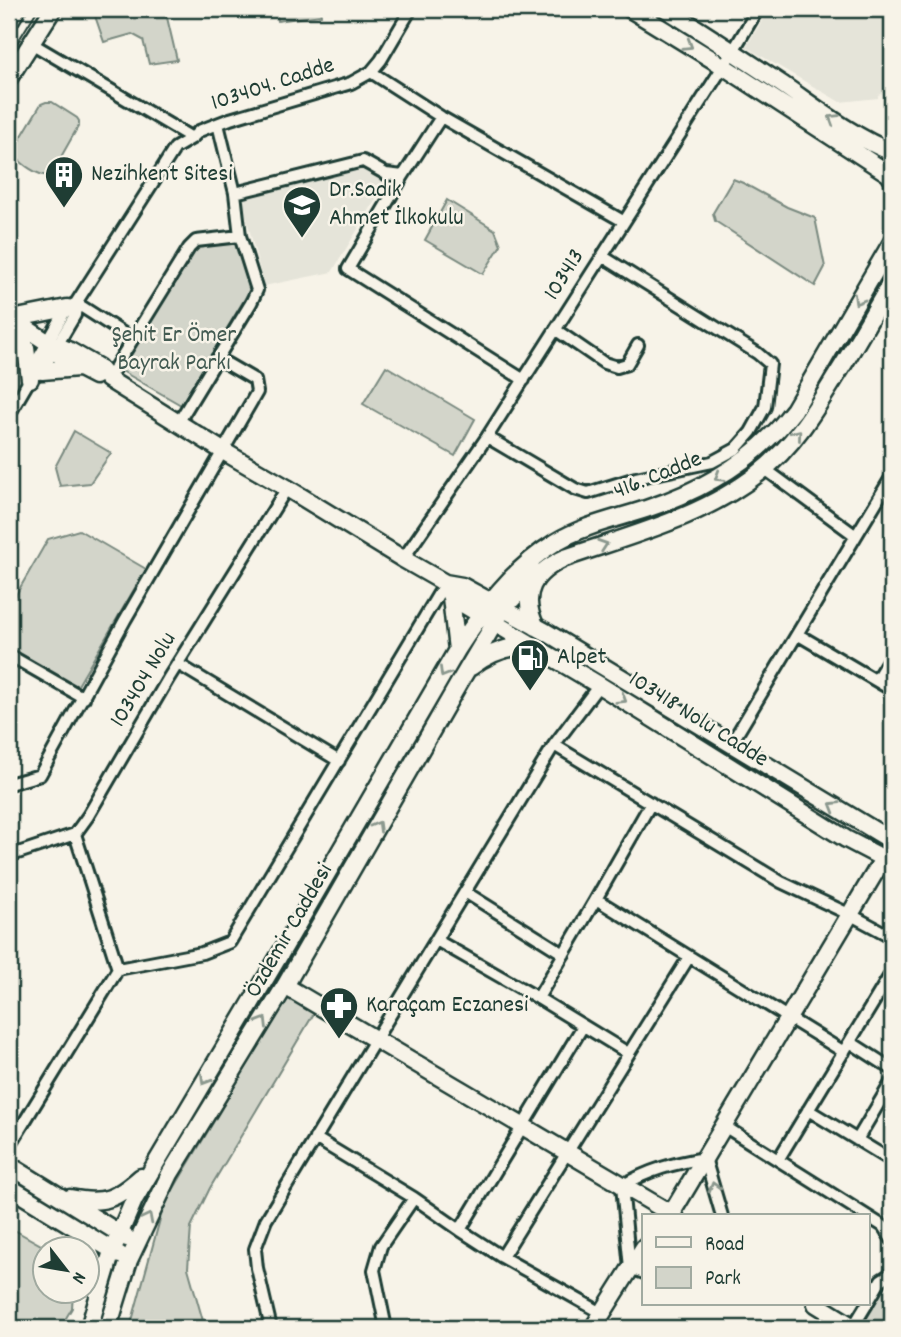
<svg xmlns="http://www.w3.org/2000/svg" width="901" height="1337" viewBox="0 0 901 1337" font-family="Dekko,sans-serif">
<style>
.built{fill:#e5e4d9}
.green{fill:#d3d5ca;stroke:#79897f;stroke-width:2}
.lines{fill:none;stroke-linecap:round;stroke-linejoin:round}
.street-casing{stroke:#1f3d34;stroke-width:16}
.secondary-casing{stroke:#1f3d34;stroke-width:21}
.street{stroke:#f7f3e8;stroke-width:10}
.secondary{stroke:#f7f3e8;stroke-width:16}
.tram{stroke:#1f3d34;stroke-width:2}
.oneway{stroke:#8b988e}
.labels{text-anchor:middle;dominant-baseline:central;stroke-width:5;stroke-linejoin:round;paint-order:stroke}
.street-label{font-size:24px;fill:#1f3d34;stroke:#f7f3e8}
.poi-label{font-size:24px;fill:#1f3d34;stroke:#f7f3e8;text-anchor:start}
.park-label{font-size:24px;fill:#435b52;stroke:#f7f3e8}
</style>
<rect width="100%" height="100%" fill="#f7f3e8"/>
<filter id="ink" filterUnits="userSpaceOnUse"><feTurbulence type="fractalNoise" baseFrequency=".0143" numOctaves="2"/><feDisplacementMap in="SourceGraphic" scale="14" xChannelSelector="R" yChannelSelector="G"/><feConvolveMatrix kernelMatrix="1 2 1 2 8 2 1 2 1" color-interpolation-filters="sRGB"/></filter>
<g filter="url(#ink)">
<path class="built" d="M769 9H892V90L878 95V98L840 102 746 47Z
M368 168 387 181 332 272 264 286 243 205 245 196Z"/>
<path class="green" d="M96 9H165L177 60 149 64 143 40 132 34 104 42 95 16Z
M276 9H320L321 15 278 21Z
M46 102H52L77 118 79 121V125L53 171 49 176C35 175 23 164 13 155V151L41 104Z
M733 179 743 183 787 207 815 218 825 267 815 286 715 221 713 213Z
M447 200 495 230 501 245 483 274 425 240Z
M222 242H238L242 249 250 290 181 405 120 370 196 247Z
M386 366 475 419 455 456 363 404Z
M74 431 111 453 90 483 60 486 55 467Z
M79 530 146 569 77 687 9 647V607L48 539Z
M292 990 319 1005 210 1188 191 1227 188 1268 205 1328H130L164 1205Z
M9 1227 48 1249 46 1250V1292H73L72 1308 60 1328H9Z
M892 1273V1328H855L867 1304Z"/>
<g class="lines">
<g class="street-casing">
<path id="street" d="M31 43 192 138
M371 72 441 117 623 221
M403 176 348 269 524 380
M235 193 363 161 386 174 403 176 441 117
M76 303 132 339
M556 330 604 363 617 367 627 364 638 345
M38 374 42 371 75 315 76 303
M108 379 189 248 196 241 240 236
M9 415 30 379 35 364 67 308 76 303 175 148 192 138 199 131 230 119 351 83 371 72 381 60 411 9
M178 423 251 303 257 290 240 236 235 193 218 124
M487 437 575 489 588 493 636 478 712 462 736 449 751 432 765 407 770 364 757 353 602 256
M765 469 856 536
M403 559 487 437 733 51 758 9
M797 634 892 690
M9 655 84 698
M178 664 339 761
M876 680 892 654
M731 744 892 476
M554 745 781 882 853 916 892 937
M9 784 40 775 125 620 257 392 255 380 217 358
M75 834 118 969 202 953 230 942 445 583
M9 856 75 834 88 816 168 679 287 488
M465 892 564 954
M596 899 651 803
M436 940 538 998 628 1053
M538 998 596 899 844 1052
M850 1042 892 1069
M808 1110 892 1161
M724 1126 883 1226 892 1240
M315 1138 414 1198 460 1230 502 1257 602 1313
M857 1140 892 1081
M9 1147 118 969
M778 1160 892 972
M460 1230 583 1026
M502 1257 689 957
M644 1273 630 1268 622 1186C648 1170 675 1163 705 1158L722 1216
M868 1302 881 1280 892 1273
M853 1327 867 1304
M271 1328 257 1268 255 1249 266 1220 554 745 599 685
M386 1328 374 1270 381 1246 414 1198"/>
</g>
<g class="secondary-casing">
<path id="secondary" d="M630 9 723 66 889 174 892 179
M666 9C706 34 744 59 783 85 815 107 856 139 892 152
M9 22 17 9
M9 78 53 9
M9 317 47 342 70 351 98 367 108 379 223 451 287 488 403 559 445 583 462 586 546 632 892 841
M51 346 64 360 95 376
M42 371 78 368
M30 379 26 348 12 319 67 308
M445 583 451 597 599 685 846 839 892 863
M451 597 457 650
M536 627C519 593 534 572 565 558 631 535 704 517 759 473 793 447 816 409 838 373 857 343 874 312 892 281
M471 667C490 652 510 645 534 646
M285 986 675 1216
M9 1165 127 1238
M9 1187 120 1255
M70 1198C104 1205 116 1199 141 1177
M670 1216 883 859
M88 1250 93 1261 97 1292
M816 1304 855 1328
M89 1328 112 1251 134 1200 279 956 457 650C484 608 513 568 556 542 584 525 616 519 646 509 694 493 738 470 773 434 781 427 787 418 794 410L892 242
M108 1328 129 1260 170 1174 285 986 459 683 503 609 525 586 541 572
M593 1328 644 1247"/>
</g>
<use href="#street" class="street"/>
<use href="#secondary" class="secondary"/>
<path class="tram" d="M9 56 38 9"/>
</g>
<defs><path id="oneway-chevron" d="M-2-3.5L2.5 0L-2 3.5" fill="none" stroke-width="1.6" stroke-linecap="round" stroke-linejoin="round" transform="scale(1.75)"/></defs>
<g class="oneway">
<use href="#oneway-chevron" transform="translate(688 45) rotate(32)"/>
<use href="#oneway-chevron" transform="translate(833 119) rotate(-148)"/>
<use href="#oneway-chevron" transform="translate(858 300) rotate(120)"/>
<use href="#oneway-chevron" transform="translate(797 434) rotate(-50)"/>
<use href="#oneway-chevron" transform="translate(719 477) rotate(148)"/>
<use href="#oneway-chevron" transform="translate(603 545) rotate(-19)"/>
<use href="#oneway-chevron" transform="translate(444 673) rotate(120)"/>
<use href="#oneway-chevron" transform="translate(622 699) rotate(32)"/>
<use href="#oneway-chevron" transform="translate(834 806) rotate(-149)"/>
<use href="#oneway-chevron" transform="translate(377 826) rotate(-60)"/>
<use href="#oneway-chevron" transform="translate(263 1022) rotate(-59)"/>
<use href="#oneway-chevron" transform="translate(205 1080) rotate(121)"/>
<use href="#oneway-chevron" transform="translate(714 1187) rotate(-106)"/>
<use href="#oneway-chevron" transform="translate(148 1218) rotate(-63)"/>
</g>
</g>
<defs>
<g id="building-pin" transform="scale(2.0125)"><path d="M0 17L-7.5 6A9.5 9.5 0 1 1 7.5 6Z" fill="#1f3d34" stroke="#f7f3e8"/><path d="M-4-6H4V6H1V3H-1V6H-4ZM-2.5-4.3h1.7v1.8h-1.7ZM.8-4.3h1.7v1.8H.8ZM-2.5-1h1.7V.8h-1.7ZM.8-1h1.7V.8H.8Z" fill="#fff"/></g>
<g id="school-pin" transform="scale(2.0125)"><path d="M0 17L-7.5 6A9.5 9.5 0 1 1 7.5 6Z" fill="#1f3d34" stroke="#f7f3e8"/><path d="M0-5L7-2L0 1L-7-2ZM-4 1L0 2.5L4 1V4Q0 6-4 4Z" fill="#fff"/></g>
<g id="fuel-pin" transform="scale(2.0125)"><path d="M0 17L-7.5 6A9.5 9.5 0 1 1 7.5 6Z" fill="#1f3d34" stroke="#f7f3e8"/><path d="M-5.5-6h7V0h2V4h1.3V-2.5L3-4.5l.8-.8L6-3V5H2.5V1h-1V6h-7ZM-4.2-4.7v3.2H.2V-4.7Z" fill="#fff"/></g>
<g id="pharmacy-pin" transform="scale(2.0125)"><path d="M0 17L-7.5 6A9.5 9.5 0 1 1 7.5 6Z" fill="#1f3d34" stroke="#f7f3e8"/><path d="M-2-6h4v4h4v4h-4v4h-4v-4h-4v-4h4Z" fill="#fff"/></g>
</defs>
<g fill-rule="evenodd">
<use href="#building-pin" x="64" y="175"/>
<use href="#school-pin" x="302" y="205"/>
<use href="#fuel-pin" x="530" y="658"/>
<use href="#pharmacy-pin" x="339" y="1006"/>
</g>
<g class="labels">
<g class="street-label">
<text transform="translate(273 85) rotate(-18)">103404. Cadde</text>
<text transform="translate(565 275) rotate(-58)">103413</text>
<text transform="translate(658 476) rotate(-22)">416. Cadde</text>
<text transform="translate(144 680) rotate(-59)">103404 Nolu</text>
<text transform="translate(698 720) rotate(32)">103418 Nolu Cadde</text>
<text transform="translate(290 931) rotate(-60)">Özdemir Caddesi</text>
</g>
<g class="poi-label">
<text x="91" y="175">Nezihkent Sitesi</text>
<text x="329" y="191">Dr.Sadık<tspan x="329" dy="28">Ahmet İlkokulu</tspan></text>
<text x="557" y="658">Alpet</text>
<text x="366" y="1006">Karaçam Eczanesi</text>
</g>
<g class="park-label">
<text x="174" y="336">Şehit Er Ömer<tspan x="174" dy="28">Bayrak Parkı</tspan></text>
</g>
</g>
<rect width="901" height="1337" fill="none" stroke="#f7f3e8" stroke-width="35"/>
<rect x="18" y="18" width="866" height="1302" fill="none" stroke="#1f3d34" stroke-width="2.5" filter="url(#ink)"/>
<rect x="642" y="1214" width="228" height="91" fill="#f7f3e8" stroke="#a1aaa0" stroke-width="2"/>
<rect x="656" y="1237" width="35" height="10" fill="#f7f3e8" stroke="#a1aaa0" stroke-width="2"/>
<text x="705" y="1250" font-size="21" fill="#1f3d34">Road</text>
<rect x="656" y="1267" width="35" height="21" fill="#d3d5ca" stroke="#a1aaa0" stroke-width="2"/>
<text x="705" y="1284" font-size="21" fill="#1f3d34">Park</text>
<g transform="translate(66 1270) rotate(121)"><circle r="33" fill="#f7f3e8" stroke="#a1aaa0" stroke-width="2"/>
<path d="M0-5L12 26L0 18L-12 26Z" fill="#1f3d34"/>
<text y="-10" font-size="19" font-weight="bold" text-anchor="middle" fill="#1f3d34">N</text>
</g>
</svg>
